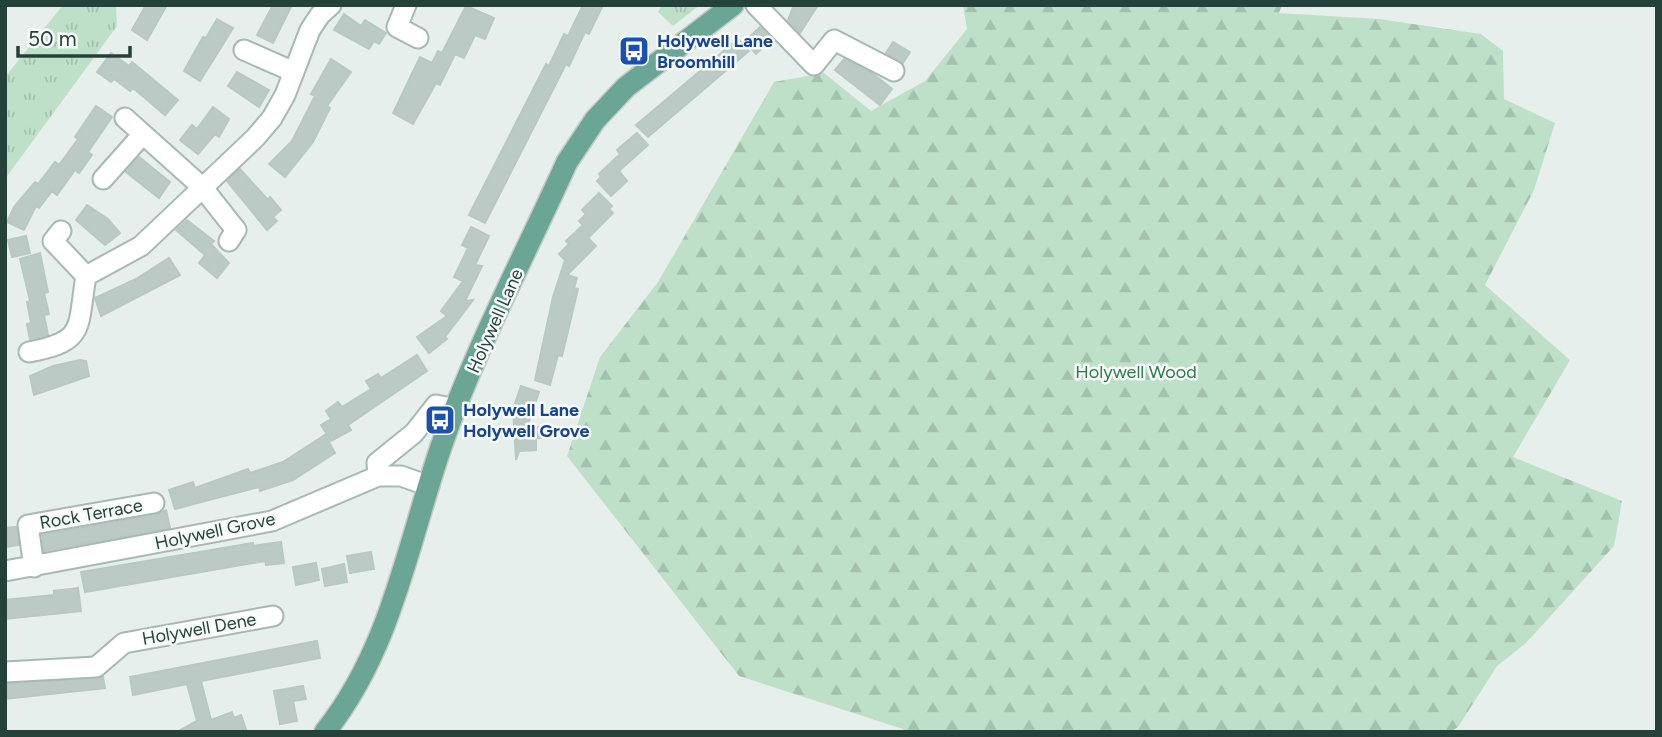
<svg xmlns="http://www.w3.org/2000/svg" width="1662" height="737" viewBox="0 0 1662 737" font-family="Figtree,sans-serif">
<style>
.grass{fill:url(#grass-tufts)}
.forest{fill:url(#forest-firs)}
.building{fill:#bbcac4;stroke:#b8c9c2;stroke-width:2}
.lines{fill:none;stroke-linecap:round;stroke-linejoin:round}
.minor-casing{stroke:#a8b8b2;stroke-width:23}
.major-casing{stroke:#c2cac8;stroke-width:24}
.minor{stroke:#fff;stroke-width:19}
.major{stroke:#6aa596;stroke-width:21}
.labels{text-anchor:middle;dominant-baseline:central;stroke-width:5;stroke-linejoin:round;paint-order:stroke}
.transit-label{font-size:18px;font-weight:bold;fill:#164399;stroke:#f7fbf9;text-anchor:start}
.street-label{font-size:18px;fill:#24423a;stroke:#f7fbf9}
.park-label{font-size:18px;fill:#2d7a4b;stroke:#f7fbf9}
</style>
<defs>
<pattern id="grass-tufts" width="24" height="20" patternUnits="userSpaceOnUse" patternTransform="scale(1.75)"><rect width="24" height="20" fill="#bfe0c8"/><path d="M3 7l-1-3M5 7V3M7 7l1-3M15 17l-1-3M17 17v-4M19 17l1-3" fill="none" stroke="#a4c1ad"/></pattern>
<pattern id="forest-firs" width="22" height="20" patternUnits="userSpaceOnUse" patternTransform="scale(1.75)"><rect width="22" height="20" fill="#bfe0c8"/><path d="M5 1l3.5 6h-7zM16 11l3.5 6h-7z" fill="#a4c1ad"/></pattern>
</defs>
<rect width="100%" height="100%" fill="#e6efeb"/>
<path class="grass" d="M63 5H116L117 26 5 179V77Z
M662 5H700L673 26 658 12Z"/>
<path class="forest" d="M963 5H1282L1279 13 1379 19 1481 34 1503 51 1504 99 1555 123 1534 190 1485 285 1570 360 1513 457 1622 501 1614 546 1526 643 1497 666 1458 727 1450 732H904L903 729 739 676 567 456 600 357 658 282 774 82 824 73 871 111 925 81 967 29Z"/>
<path class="building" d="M146 5H167L147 40 132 30Z
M273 5H292L273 43 257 35Z
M583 5H603L589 34 585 32 569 66 566 64 485 223 469 215 546 64 549 66 564 34 568 36Z
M794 5H818L800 33 788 20Z
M466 6 494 18 485 39 475 35 464 58 455 54 440 85 436 83 413 124 393 113 420 57 432 63 438 51 442 53Z
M344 14 361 26 365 20 386 33 379 44 374 41 369 49 334 30Z
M217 19 233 28 200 81 184 71 203 37 206 38Z
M760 27 772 39 756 54 745 41Z
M738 39 749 51 648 137 636 125Z
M893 42 910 52 903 63 886 53Z
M111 53 129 66 132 62 178 100 165 115 133 88 130 91 114 79 111 82 97 72Z
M331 59 351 72 327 106 330 108 313 142 285 177 269 164 292 141 315 96 311 94Z
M844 59 872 73 892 89 880 105 835 70Z
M237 72 269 90 259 107 228 86Z
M96 106 112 117 88 152 92 155 79 173 75 170 57 195 52 191 39 208 36 206 24 230 7 222 14 207 35 182 38 184 55 162 59 165 78 139 75 137Z
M213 107 229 119 219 137 215 134 198 154 180 140 192 125 197 129Z
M637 133 648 145 619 171 627 181 611 196 597 181 601 177 599 174 620 154 617 150Z
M139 157 170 182 159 198 126 172Z
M240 169 268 200 270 197 281 210 273 217 277 221 267 230 227 181Z
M599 193 612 206 609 209 613 213 588 238 596 246 567 275 577 278 574 288 578 289 562 356 558 355 550 385 535 380 553 297 565 260 559 254 569 244 566 241 583 225 579 221 586 214 582 210Z
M87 205 108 219 120 233 105 245 76 220Z
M187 220 214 241 211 244 229 263 217 278 199 263 205 255 176 230Z
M471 227 489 236 475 265 482 266 465 301 473 300 445 337 447 339 429 353 417 337 447 316 441 311 463 281 454 277 468 248 462 245Z
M26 236 30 253 12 257 8 240Z
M40 253 48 292 44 293 49 314 44 315 48 335 30 339 27 324 31 323 27 302 30 301 20 259Z
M169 258 180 275 101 316 95 298 136 279Z
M417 355 427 371 348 425 351 430 331 441 321 425 331 419 326 411 338 402 342 407 371 389 366 381 378 374 381 378Z
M80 360 86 361 89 376 34 395 30 376 53 366Z
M521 386 539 392 527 427H540L541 438H536V450L519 451 516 460 513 409Z
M325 435 335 453 293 480 260 491 259 487 175 509 169 490 193 482 195 488 248 469 250 473 283 462Z
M166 510 170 528 44 551 42 535 156 515Z
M16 527 19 545 5 547V528Z
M281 542 284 563 266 565 265 561 85 592 81 572 253 543V546Z
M371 552 374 569 350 573 347 556Z
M316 563 319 580 296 585 293 567Z
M344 564 347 582 325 586 322 569Z
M78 588 81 611 5 619V600L54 595V591Z
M317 641 320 658 201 681 211 720 232 712 234 718 241 715 247 732H177L197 721 187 684 133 695 130 677Z
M103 677 105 688 5 699V684Z
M303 686 306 699 293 701 297 721 280 724 274 691Z"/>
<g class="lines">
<g class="minor-casing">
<path id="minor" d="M406 5 397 27 418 38
M756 5 814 65 834 40 894 71
M244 50 294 72
M125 118 202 187 236 230 229 241
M103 179 143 134
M61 231 53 241 86 276
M29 352C87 341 77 328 86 276L141 246 255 138 272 118 285 95 310 30 320 15 331 5
M378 476 377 463 414 433 436 405 456 409
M34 567 28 525 154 503
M5 571 272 521 378 476H401L429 486
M5 672 96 667 124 643 273 616"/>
</g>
<g class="major-casing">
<path id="major" d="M325 732C392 648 408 542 442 444 476 347 525 255 567 162L595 120 626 87 733 5"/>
</g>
<use href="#minor" class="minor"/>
<use href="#major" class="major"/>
</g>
<defs>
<g id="bus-square" transform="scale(1.575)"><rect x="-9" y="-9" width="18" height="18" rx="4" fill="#1a4fb4" stroke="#f7fbf9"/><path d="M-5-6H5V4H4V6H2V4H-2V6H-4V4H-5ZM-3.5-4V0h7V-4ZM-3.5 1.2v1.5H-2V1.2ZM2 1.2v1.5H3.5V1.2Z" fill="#fff"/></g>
</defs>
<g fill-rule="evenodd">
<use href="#bus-square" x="634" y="51"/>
<use href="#bus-square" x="440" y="420"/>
</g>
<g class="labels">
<g class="transit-label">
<text x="657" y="41">Holywell Lane<tspan x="657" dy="21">Broomhill</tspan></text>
<text x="463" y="410">Holywell Lane<tspan x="463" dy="21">Holywell Grove</tspan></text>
</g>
<g class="street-label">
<text transform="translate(495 321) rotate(-66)">Holywell Lane</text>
<text transform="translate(91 514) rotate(-10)">Rock Terrace</text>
<text transform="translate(215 531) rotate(-12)">Holywell Grove</text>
<text transform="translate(199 629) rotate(-10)">Holywell Dene</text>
</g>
<g class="park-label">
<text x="1136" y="372">Holywell Wood</text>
</g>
</g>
<rect width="1662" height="737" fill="none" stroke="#24423a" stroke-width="14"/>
<path d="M18 46v10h112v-10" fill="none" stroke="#24423a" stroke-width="3.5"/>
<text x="28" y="46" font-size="21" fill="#24423a" stroke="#f7fbf9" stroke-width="5" paint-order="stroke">50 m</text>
</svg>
